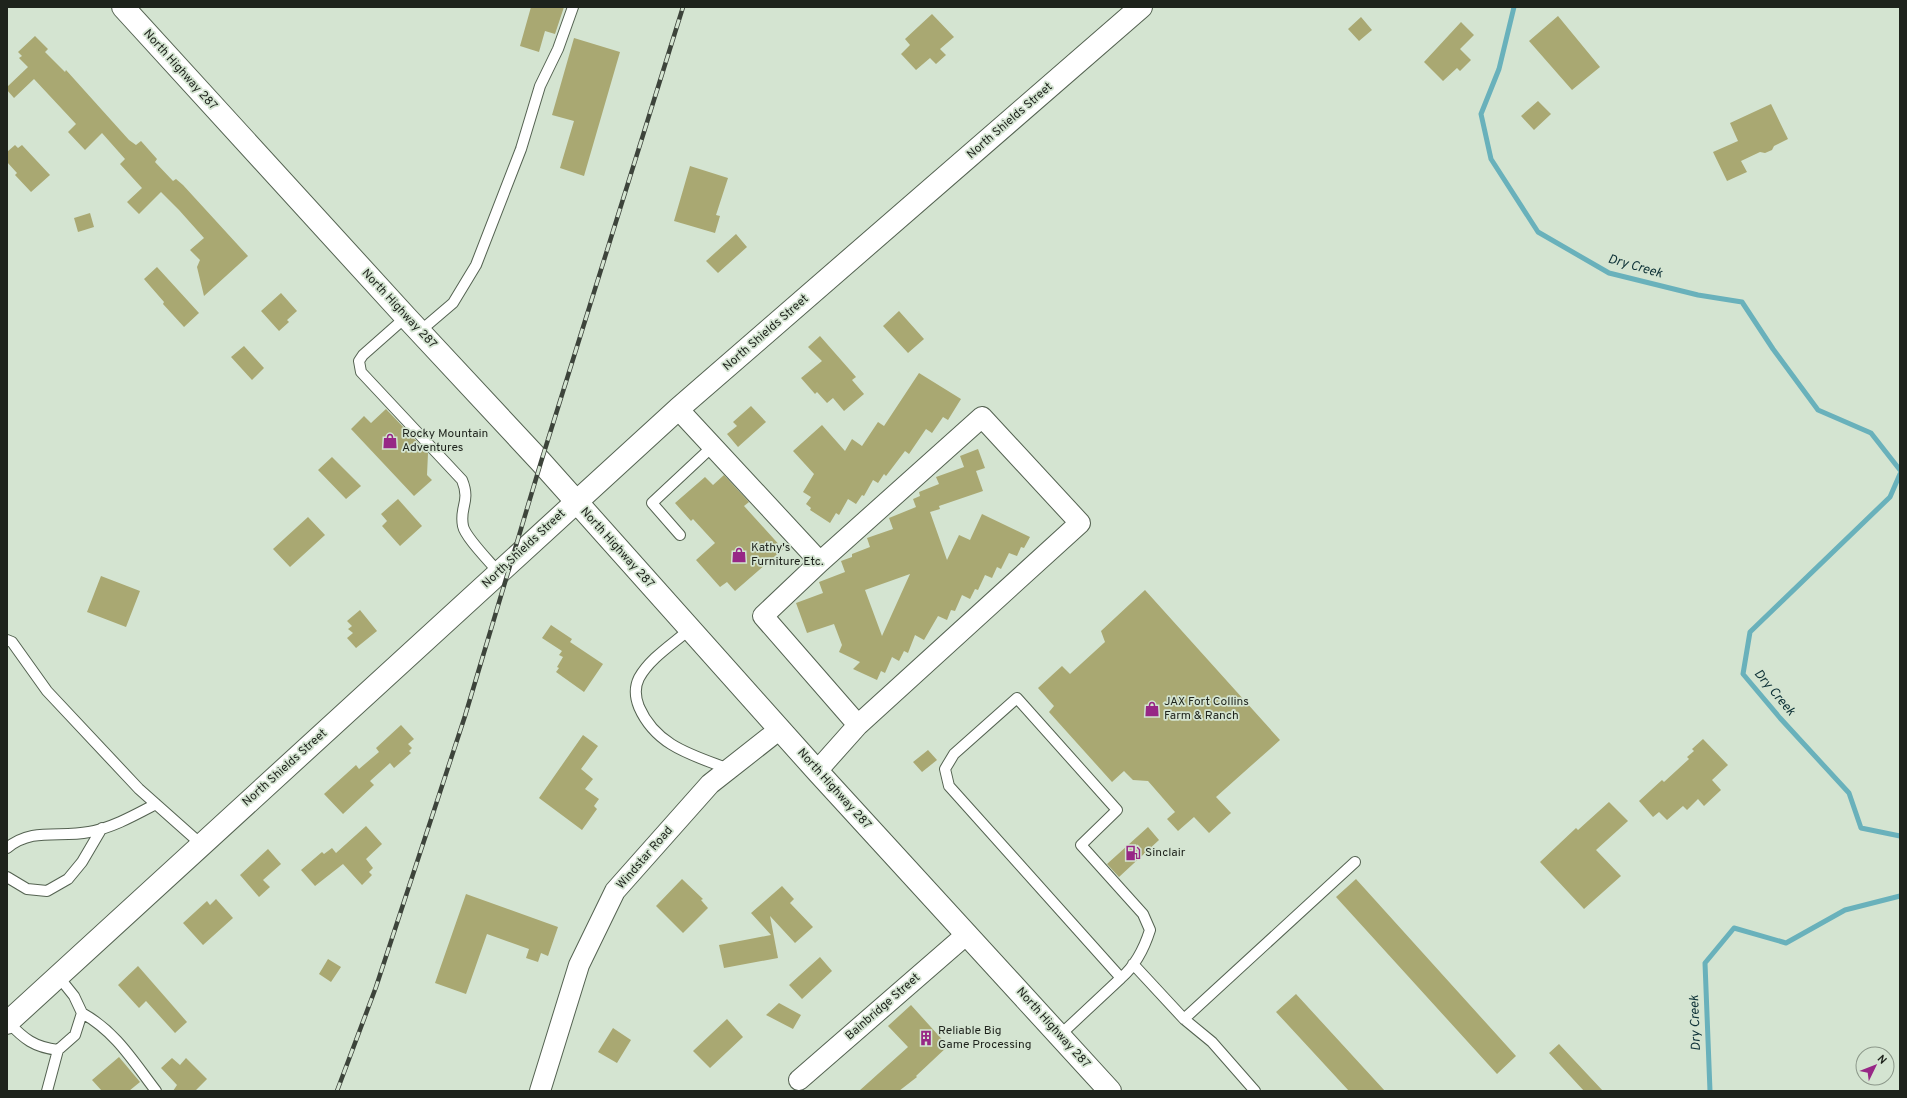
<svg xmlns="http://www.w3.org/2000/svg" width="1907" height="1098" viewBox="0 0 1907 1098" font-family="Overpass,sans-serif">
<style>
.lines{fill:none;stroke-linecap:round;stroke-linejoin:round}
.stream{stroke:#69b1bb;stroke-width:5}
.building{fill:#a9a872;fill-rule:evenodd}
.lane-casing{stroke:#546251;stroke-width:12}
.street-casing{stroke:#546251;stroke-width:22}
.secondary-casing{stroke:#546251;stroke-width:24}
.highway-casing{stroke:#546251;stroke-width:24}
.lane{stroke:#fff;stroke-width:10}
.street{stroke:#fff;stroke-width:20}
.secondary{stroke:#fff;stroke-width:22}
.highway{stroke:#fff;stroke-width:22}
.rail-casing{stroke:#3d443b;stroke-width:4.5}
.rail{stroke:#d4e4d1;stroke-width:3;stroke-dasharray:9;stroke-linecap:butt}
.labels{text-anchor:middle;dominant-baseline:central;stroke-width:3.5;stroke-linejoin:round;paint-order:stroke}
.street-label{font-size:12px;fill:#1e231c;stroke:#d4e4d1}
.poi-label{font-size:12px;fill:#1e231c;stroke:#d4e4d1;text-anchor:start}
.water-label{font-size:13px;font-style:italic;fill:#0e3237;stroke:#d4e4d1}
</style>
<rect width="100%" height="100%" fill="#d4e4d1"/>
<g class="lines">
<path class="stream" d="M1514 7 1499 69 1481 114 1491 159 1538 232 1609 273 1698 295 1742 302 1773 349 1818 410 1871 433 1900 470
M1900 474 1890 497 1750 632 1743 674 1780 718 1849 793 1861 828 1900 836
M1710 1091 1705 963 1734 928 1786 943 1845 910 1900 896"/>
</g>
<path class="building" d="M531 7H564L555 34 545 31 539 52 520 46Z
M932 14 954 37 940 49 946 55 936 64 930 58 916 70 901 54 910 45 905 39Z
M1558 16 1600 67 1572 90 1529 41Z
M1361 17 1372 30 1359 41 1348 29Z
M1461 22 1474 35 1460 49 1471 60 1460 71 1457 68 1443 81 1424 62Z
M35 36 48 49 45 52 65 72 66 70 129 140 136 145 141 141 157 159 155 162 173 181 176 179 183 185 248 256 204 296 197 267 200 260 190 250 204 238 179 210 161 192 139 214 127 202 142 188 120 164 125 159 102 133 85 150 68 132 76 124 34 79 14 98 7 90V87L28 67 19 58 22 56 18 52Z
M574 38 620 52 584 176 560 168 574 121 552 115Z
M1538 101 1551 114 1534 130 1521 116Z
M1771 104 1788 139 1774 146 1772 150 1765 153 1760 152 1741 161 1747 172 1727 181 1713 152 1738 141 1730 123Z
M15 145 18 148 22 145 50 175 31 192 15 175 17 173 7 162V152Z
M690 166 728 178 716 215 720 216 715 233 674 221Z
M90 213 94 227 78 232 74 218Z
M736 234 747 247 718 273 706 261Z
M157 267 199 313 184 327 163 304 164 302 144 279Z
M281 293 297 311 287 320 289 322 279 331 261 311Z
M899 311 924 339 908 353 883 326Z
M820 336 856 377 852 380 864 394 844 411 833 398 827 403 817 392 815 394 801 378 822 361 808 347Z
M244 346 264 368 252 380 231 357Z
M919 373 961 399 948 420 943 417 932 433 926 429 909 454 905 451 886 476 884 474 878 483 873 480 864 496 862 495 856 504 848 499 839 515 836 513 830 523 810 510 811 508 806 504 811 497 803 492 814 474 793 451 822 425 845 451 852 439 862 446 878 422 884 426Z
M751 406 766 422 738 447 727 434 737 426 733 422Z
M386 409 428 453 427 475 432 480 414 496 351 429 364 416 371 423Z
M978 449 985 468 976 471 983 491 939 506 940 509 930 512 947 560 959 535 970 540 982 514 1030 537 1024 548 1021 547 1017 556 1009 553 1001 569 997 567 992 578 985 575 978 590 975 589 970 599 962 595 955 611 951 610 947 620 938 616 924 640 915 635 908 653 904 651 899 661 892 657 885 673 881 671 877 680 853 669 860 662 839 652 842 645 834 624 807 633 796 603 823 593 819 582 845 572 841 561 852 557V554L870 547 867 538 893 529 889 518 916 507 913 499 920 496 919 492 939 484 936 477 964 467 960 456ZM910 574 882 636 865 590Z
M332 457 361 486 346 499 318 470Z
M724 475 749 502 744 506 783 549 735 591 727 582 720 587 696 560 715 543 693 519 691 521 675 503 705 477 713 485Z
M398 499 422 526 400 546 382 526 387 521 381 514Z
M308 517 325 535 290 567 273 549Z
M101 576 140 591 126 627 87 612Z
M1145 590 1280 740 1216 797 1231 813 1209 833 1194 817 1178 831 1167 819 1175 812 1148 781 1133 780 1124 771 1112 782 1049 712 1054 706 1038 688 1062 666 1070 674 1105 642 1101 631Z
M360 610 377 631 356 648 347 638 353 633 348 629 352 626 347 621Z
M551 625 572 639 570 642 603 664 584 692 556 672 559 668 557 667 563 657 559 655 562 651 542 638Z
M401 725 414 739 408 744 412 748 409 751 411 753 394 768 390 763 370 781 374 785 343 814 324 794 356 765 359 769 379 752 376 748Z
M583 735 598 746 581 769 593 779 585 789 599 799 594 806 597 809 582 830 539 798Z
M1703 739 1728 765 1712 780 1721 790 1704 806 1698 799 1687 810 1683 806 1667 820 1659 812 1653 817 1639 801 1662 780 1664 782 1689 759 1687 757 1694 751 1692 749Z
M928 750 937 760 922 772 913 762Z
M1609 802 1628 821 1596 850 1621 876 1584 909 1540 862 1576 828 1578 830Z
M366 826 382 844 366 859 373 868 369 872 372 875 362 885 343 864 315 886 301 870 322 852 324 854 332 848 336 853Z
M1148 827 1159 840 1119 877 1107 864Z
M268 849 281 864 263 880 270 887 259 897 240 875Z
M682 879 703 899 701 900 708 908 683 933 656 906Z
M1356 879 1516 1056 1497 1074 1336 897Z
M782 886 794 899 790 903 813 927 795 943 770 916 778 958 724 968 719 945 771 935 751 913Z
M466 894 558 927 548 956 541 953 538 962 526 958 529 949 487 934 466 994 435 983Z
M216 899 233 918 203 945 183 923 207 901 210 905Z
M820 957 832 971 802 999 789 985Z
M328 959 341 967 331 982 319 974Z
M138 966 187 1022 175 1033 146 1001 139 1008 118 985Z
M1296 994 1385 1091H1349L1276 1012Z
M779 1003 801 1015 793 1029 766 1015Z
M911 1005 948 1046 916 1076 917 1077 899 1091H859L908 1047 888 1026Z
M727 1019 743 1037 710 1068 693 1051Z
M613 1028 631 1040 617 1063 598 1052Z
M1559 1044 1603 1091H1584L1549 1053Z
M119 1057 140 1082 129 1091H102L92 1080Z
M172 1058 180 1065 186 1058 207 1079 195 1091H173L177 1085 161 1068Z"/>
<g class="lines">
<g class="lane-casing">
<path id="lane" d="M406 317 363 355 359 361 361 372 462 480C471 502 459 507 463 526 465 537 491 563 499 573
M419 332 453 303 476 265 521 149 540 86 558 49 573 7
M680 535 652 503 713 446
M690 629C673 644 650 658 639 678 634 688 635 697 639 707 656 746 692 755 729 769
M7 640 12 642 47 691 139 789 202 845
M7 848C33 827 59 838 89 832 112 828 135 815 156 804
M7 877 27 889 47 891 68 879 82 862 102 828
M1133 964 1184 1019 1212 1042 1255 1091
M82 1013C116 1032 133 1061 156 1091
M1184 1019 1355 862
M8 1022C24 1039 34 1047 58 1050L75 1035 82 1013 74 996 58 976
M1060 1035 1121 978C1136 965 1144 949 1150 930L1143 914 1081 845 1117 810 1017 698 954 754 945 769 949 786 1121 978
M47 1091 58 1050"/>
</g>
<g class="street-casing">
<path id="street" d="M678 409 820 562
M817 771 858 725 1080 523 982 417 820 562 763 616 858 725
M799 1080 967 934
M540 1091 579 965 615 891 710 784 780 729"/>
</g>
<g class="secondary-casing">
<path id="secondary" d="M7 1023 678 409 1141 7"/>
</g>
<g class="highway-casing">
<path id="highway" d="M123 7 406 317 541 462 817 771 1110 1091"/>
</g>
<use href="#lane" class="lane"/>
<use href="#street" class="street"/>
<use href="#secondary" class="secondary"/>
<use href="#highway" class="highway"/>
<g class="rail-casing">
<path id="rail" d="M337 1091 376 987 465 716 541 462 683 7"/>
</g>
<use href="#rail" class="rail"/>
</g>
<defs>
<g id="shop-bare" transform="scale(1.2)"><path d="M-5-2.5h2.3a2.7 3.5 0 0 1 5.4 0H5L5.5 6h-11ZM-1.5-2.5h3a1.5 2.3 0 0 0-3 0Z" fill="#972786" stroke="#d4e4d1" stroke-width="2.5" paint-order="stroke"/></g>
<g id="fuel-bare" transform="scale(1.2)"><path d="M-5.5-6h7V0h2V4h1.3V-2.5L3-4.5l.8-.8L6-3V5H2.5V1h-1V6h-7ZM-4.2-4.7v3.2H.2V-4.7Z" fill="#972786" stroke="#d4e4d1" stroke-width="2.5" paint-order="stroke"/></g>
<g id="building-bare" transform="scale(1.2)"><path d="M-4-6H4V6H1V3H-1V6H-4ZM-2.5-4.3h1.7v1.8h-1.7ZM.8-4.3h1.7v1.8H.8ZM-2.5-1h1.7V.8h-1.7ZM.8-1h1.7V.8H.8Z" fill="#972786" stroke="#d4e4d1" stroke-width="2.5" paint-order="stroke"/></g>
</defs>
<g fill-rule="evenodd">
<use href="#shop-bare" x="390" y="441"/>
<use href="#shop-bare" x="739" y="555"/>
<use href="#shop-bare" x="1152" y="709"/>
<use href="#fuel-bare" x="1133" y="853"/>
<use href="#building-bare" x="926" y="1038"/>
</g>
<g class="labels">
<g class="street-label">
<text transform="translate(180 70) rotate(48)">North Highway 287</text>
<text transform="translate(1010 121) rotate(-41)">North Shields Street</text>
<text transform="translate(399 309) rotate(47)">North Highway 287</text>
<text transform="translate(766 333) rotate(-41)">North Shields Street</text>
<text transform="translate(617 548) rotate(48)">North Highway 287</text>
<text transform="translate(524 549) rotate(-43)">North Shields Street</text>
<text transform="translate(285 768) rotate(-42)">North Shields Street</text>
<text transform="translate(834 789) rotate(48)">North Highway 287</text>
<text transform="translate(645 858) rotate(-49)">Windstar Road</text>
<text transform="translate(883 1007) rotate(-41)">Bainbridge Street</text>
<text transform="translate(1053 1028) rotate(48)">North Highway 287</text>
</g>
<g class="poi-label">
<text x="402" y="434">Rocky Mountain<tspan x="402" dy="14">Adventures</tspan></text>
<text x="751" y="548">Kathy's<tspan x="751" dy="14">Furniture Etc.</tspan></text>
<text x="1164" y="702">JAX Fort Collins<tspan x="1164" dy="14">Farm &amp; Ranch</tspan></text>
<text x="1145" y="853">Sinclair</text>
<text x="938" y="1031">Reliable Big<tspan x="938" dy="14">Game Processing</tspan></text>
</g>
<g class="water-label">
<text transform="translate(1635 267) rotate(16)">Dry Creek</text>
<text transform="translate(1774 693) rotate(50)">Dry Creek</text>
<text transform="translate(1696 1023) rotate(-92)">Dry Creek</text>
</g>
</g>
<rect width="1907" height="1098" fill="none" stroke="#1e231c" stroke-width="16"/>
<g transform="translate(1875 1066) rotate(47)"><circle r="19" fill="#d4e4d1" stroke="#8b9789"/>
<path d="M0-3L7 15L0 10L-7 15Z" fill="#972786"/>
<text y="-6" font-size="11" font-weight="bold" text-anchor="middle" fill="#1e231c">N</text>
</g>
</svg>
